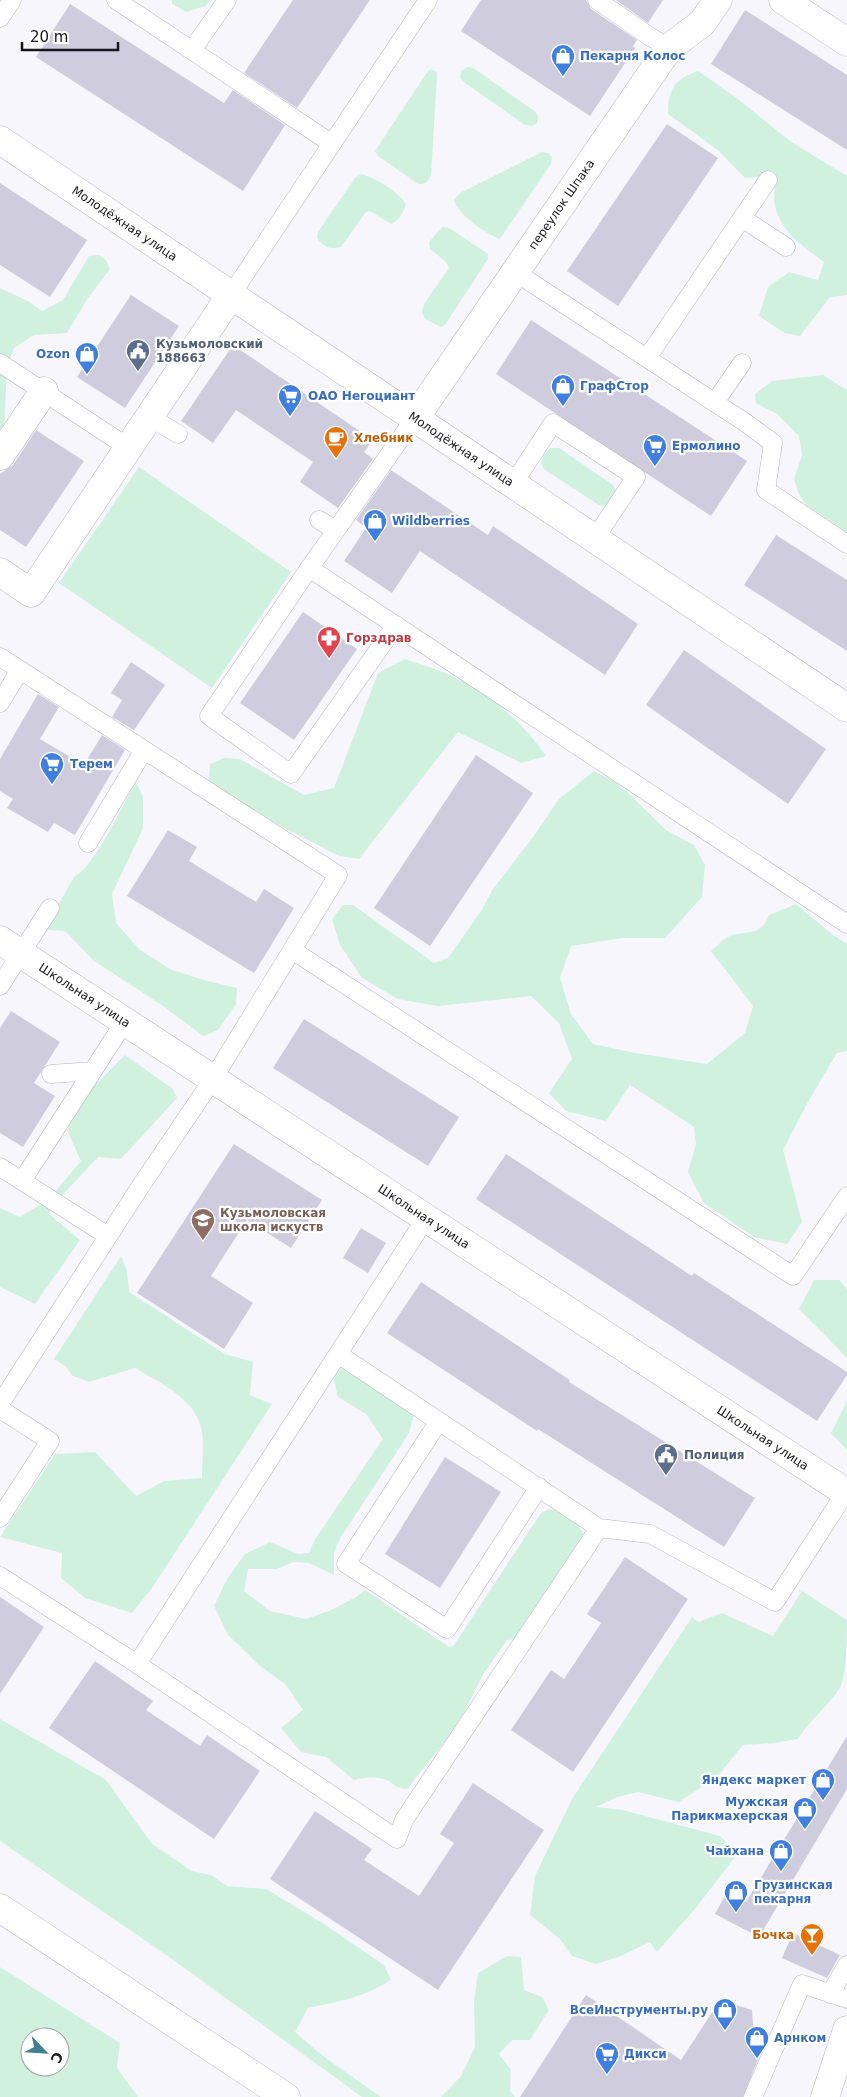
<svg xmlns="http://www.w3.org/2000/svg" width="847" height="2097" viewBox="0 0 847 2097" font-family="'DejaVu Sans',sans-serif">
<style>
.green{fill:#d0f1de;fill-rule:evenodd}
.building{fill:#cfccdd}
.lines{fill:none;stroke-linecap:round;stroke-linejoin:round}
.lane-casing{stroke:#b7b4c5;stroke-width:19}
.street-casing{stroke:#b7b4c5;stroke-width:29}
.secondary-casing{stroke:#b7b4c5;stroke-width:29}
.lane{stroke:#fff;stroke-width:18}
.street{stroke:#fff;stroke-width:28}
.secondary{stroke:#fff;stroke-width:28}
.labels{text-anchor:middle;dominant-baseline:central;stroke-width:4.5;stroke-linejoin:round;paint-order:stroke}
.shop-label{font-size:12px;font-weight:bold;fill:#366cbe;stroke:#fff;text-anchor:start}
.street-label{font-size:12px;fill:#17161c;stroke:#fff}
.service-label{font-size:12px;font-weight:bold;fill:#4e5e75;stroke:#fff;text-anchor:start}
.food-label{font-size:12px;font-weight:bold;fill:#c56008;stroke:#fff;text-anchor:start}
.health-label{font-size:12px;font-weight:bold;fill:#be3a42;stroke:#fff;text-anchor:start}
.education-label{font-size:12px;font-weight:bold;fill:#785e54;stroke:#fff;text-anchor:start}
</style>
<rect width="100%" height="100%" fill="#f8f6fd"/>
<path class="green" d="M172 0H210L206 6 186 12 172 4Z
M467 67 473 68 536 112 538 118 537 123 532 126 525 125 465 83 460 78 461 71Z
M431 69 437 72V76L431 175C428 182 425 185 418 184L378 156 375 151 428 71Z
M698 71 738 99 790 141 847 176V295L830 297 800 336 785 333 759 316 768 287 789 272 818 280 824 262C803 246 782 234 775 206 772 194 779 188 770 176L745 178 719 151 668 114C668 90 674 79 698 71Z
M542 152 548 153 552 157 551 164 500 239C486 234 458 215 454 200L460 193Z
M361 174C375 178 398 191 406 204 404 211 399 221 391 224L370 211 366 212 341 247C331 250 323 247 317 238L318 232 355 178Z
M442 227 449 228 488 254V259L445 325 441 327 425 319 422 312 424 304 449 268 446 262 430 249 429 242Z
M99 255 106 260 110 269 88 298 67 333 34 335 14 348 7 367 4 432 0 437V288L28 301 42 311 63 300 89 256Z
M823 375 847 390V532L805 504 798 492 794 479 802 455 799 436 777 414 756 403 755 394 772 381Z
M550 448H559L613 485 617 492 607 506 599 505 544 469 541 463 544 455Z
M139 467 291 572 212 688 59 583Z
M405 659C418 664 432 667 445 673 485 690 522 720 546 756L521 763 458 732 359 859 339 856 249 810 209 781 210 764 224 758 240 759 304 795 334 788 378 673Z
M594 771 614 781 627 792 666 830 694 845 705 865 702 897 665 938H623L571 946 560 978 571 1014 593 1044 635 1053 707 1064 745 1033 753 1006 711 951C716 947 721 941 726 938 744 928 760 940 769 915L796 904 833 935 847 944V1051L837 1053 809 1100 783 1150 802 1222 787 1244 754 1237 704 1203 688 1172 696 1144 694 1127 630 1085 606 1121 566 1111 549 1093 572 1059 559 1023 531 996 438 1006 398 999 362 978 340 945 332 919 343 905H353L434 963 448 958 481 911 493 889 533 837 559 799Z
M136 782 143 796V828L112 894 116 923 140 950 170 969 207 981 237 988 236 1004 218 1030 203 1036 163 1006 93 960 65 931 48 930 45 928 74 877C95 866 123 804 136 782Z
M125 1055 173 1089 177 1098 121 1159 98 1157 55 1203 49 1214 80 1240 35 1304 0 1287V1208L20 1217 49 1199 81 1161 67 1130 90 1090Z
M121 1256 127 1271 129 1292 225 1354 253 1362 250 1395 272 1404 152 1588 132 1613 85 1598 61 1578 62 1553 0 1537 55 1454 95 1452 136 1496 164 1481 202 1478C202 1463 204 1446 202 1432 197 1399 160 1383 135 1368L89 1382 73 1376 65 1366 54 1359Z
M814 1280H839L847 1289V1358L799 1309Z
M341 1368 414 1414 409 1433 341 1537 334 1552V1575L309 1563 293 1562 277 1569H248L244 1591 270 1611 306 1619 329 1611 356 1597 365 1590 449 1647 454 1645 541 1513C559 1502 574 1518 583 1533L580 1543 518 1639 507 1640 484 1673 465 1711 448 1738 407 1789C394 1788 396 1784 386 1780 374 1776 365 1777 354 1780L326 1757 301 1752 281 1728 303 1710 286 1685 259 1665 228 1635 214 1606 227 1579 245 1554 270 1542 298 1554 309 1553 314 1541 383 1439 366 1414 338 1397 333 1376Z
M847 1401V1450L831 1433Z
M802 1591 847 1620C847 1638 847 1673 840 1688 828 1706 810 1720 798 1739L775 1743 743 1745 717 1777 679 1802 638 1792 617 1797 596 1807 623 1810 720 1836 731 1847 735 1857 695 1909 657 1952 650 1942 621 1956 596 1964 572 1956 560 1939 530 1915 535 1876 572 1799 692 1617 698 1622 722 1613 773 1636Z
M0 1719 106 1780 152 1844 192 1871 211 1875 227 1886 266 1889 324 1924 384 1965 391 1980C365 1997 337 2002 308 2008L295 2032 323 2056 381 2097H362L172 1959 0 1841Z
M507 1956 521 1957 524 1990 542 1997 549 2010 530 2040H512L499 2054 511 2070 510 2091 515 2097H441L461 2076 475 2047 474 2001 478 1973Z
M0 1967 120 2043 117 2068 138 2097H0ZM30 2037H60V2067H30Z"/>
<path class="building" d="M293 0H370L297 108 244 73Z
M481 0H586L591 9 637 40 633 46 635 48 590 116 461 31Z
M616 0H663L648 23Z
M70 4 224 103 233 90 285 125 243 191 36 57Z
M745 10 847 75V150L711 64Z
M667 124 718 158 618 306 567 271Z
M0 183 87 240 50 297 0 265Z
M131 295 179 326 125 408 77 377Z
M531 320 747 461 711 516 496 374Z
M233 345 373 440 364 452 373 459 338 508 300 482 313 462 236 410 213 443 181 421Z
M36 430 84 461 26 547 0 530V474L13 465Z
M391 470 488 535 493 526 638 624 605 675 420 551 392 593 344 561 366 528 356 520Z
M776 535 847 580V651L744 585Z
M303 612 357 649 294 740 240 703Z
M684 650 826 749 788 804 646 705Z
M131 662 165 685 134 730 112 717 122 700 111 693Z
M38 694 59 707 40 739 84 765 102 735 125 750 75 835 54 823 48 832 7 808 13 799 0 791V759Z
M476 755 533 793 430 946 374 908Z
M168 830 197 847 189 861 256 902 264 889 294 908 254 973 127 896Z
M11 1011 60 1042 34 1083 55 1096 23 1147 0 1133V1028Z
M304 1019 459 1117 428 1166 273 1068Z
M234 1144 322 1200 291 1248 247 1220 211 1276 253 1303 224 1349 137 1293Z
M506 1154 692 1276 694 1273 847 1372V1375L817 1421 476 1199Z
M361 1228 386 1243 368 1273 343 1258Z
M421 1282 570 1380 569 1382 755 1498 724 1547 538 1429 537 1431 387 1333Z
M445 1457 501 1492 440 1588 385 1554Z
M625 1557 688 1599 573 1772 511 1730 551 1670 564 1679 601 1623 587 1614Z
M0 1597 44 1627 0 1694Z
M95 1661 153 1701 146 1710 200 1746 207 1735 260 1771 214 1839 49 1728Z
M847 1736V1789L759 1937 715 1914 727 1892 746 1902Z
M473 1783 544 1830 438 1990 270 1879 315 1811 372 1849 364 1860 419 1896 454 1843 440 1834Z
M793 1933 840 1955 827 1978 782 1958Z
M586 1995 681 2060 720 2000 752 2010 754 2037 765 2042 743 2097H520Z"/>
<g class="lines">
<g class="lane-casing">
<path id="lane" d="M116 0 331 143
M597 0 649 36 669 48
M0 18 12 0
M192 50 227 0
M742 218 768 180
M515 272 746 423 773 443 766 490 847 544
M231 295 428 0
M647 358 742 218 786 247
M0 363 129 448
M715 402 742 363
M150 417 178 434
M513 484 553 423 636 477 595 538
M319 520 336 530
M309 568 847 924
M396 625 291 774 209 716 308 570 415 418
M0 657 338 875 213 1079 140 1187 0 1404
M0 703 20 670
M88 843 144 750
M292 950 793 1276 847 1196
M0 986 50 908
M51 1074 93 1071
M0 1167 22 1181 125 1021
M22 1181 108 1236
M338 1354 599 1528 650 1534 775 1602 847 1490
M0 1409 50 1441 0 1518
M439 1421 346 1564 447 1629 539 1487
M0 1576 137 1664 426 1218
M137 1664 397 1839 404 1820 599 1528
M830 1994 847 1965
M753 2097 802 1984 847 1999"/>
</g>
<g class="street-casing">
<g id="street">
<path d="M783 0 847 42"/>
<path id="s1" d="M0 140 847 708"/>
<path id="s2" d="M415 418 669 48 702 23 718 0"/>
<path d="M0 456 44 391"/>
<path d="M0 572 31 593 231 295"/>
<path id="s3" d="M0 940 847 1493"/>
</g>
</g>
<g class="secondary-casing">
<path id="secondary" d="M0 1908 286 2097
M825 2097 847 2030"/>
</g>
<use href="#lane" class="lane"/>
<use href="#street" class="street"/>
<use href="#secondary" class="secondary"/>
</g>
<defs>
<g id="shop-pin" transform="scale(1.25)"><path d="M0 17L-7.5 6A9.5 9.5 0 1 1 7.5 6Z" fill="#3f7fe0" stroke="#fff"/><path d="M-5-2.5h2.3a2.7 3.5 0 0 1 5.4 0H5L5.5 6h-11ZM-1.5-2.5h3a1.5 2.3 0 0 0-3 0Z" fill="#fff"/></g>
<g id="civic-pin" transform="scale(1.25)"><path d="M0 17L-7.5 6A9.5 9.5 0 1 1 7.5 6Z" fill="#5c6f8a" stroke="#fff"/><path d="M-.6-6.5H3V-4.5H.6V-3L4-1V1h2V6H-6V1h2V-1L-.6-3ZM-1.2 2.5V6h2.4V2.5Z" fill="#fff"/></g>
<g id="supermarket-pin" transform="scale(1.25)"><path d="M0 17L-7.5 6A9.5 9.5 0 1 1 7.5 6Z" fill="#3f7fe0" stroke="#fff"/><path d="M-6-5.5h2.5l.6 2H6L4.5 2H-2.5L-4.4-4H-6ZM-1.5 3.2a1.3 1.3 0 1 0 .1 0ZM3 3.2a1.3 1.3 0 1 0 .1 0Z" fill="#fff"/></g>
<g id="cafe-pin" transform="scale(1.25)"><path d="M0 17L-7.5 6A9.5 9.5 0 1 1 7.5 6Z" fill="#e8710a" stroke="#fff"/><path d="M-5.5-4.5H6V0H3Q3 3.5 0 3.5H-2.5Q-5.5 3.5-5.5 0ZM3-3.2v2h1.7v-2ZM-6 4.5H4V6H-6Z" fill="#fff"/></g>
<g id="pharmacy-pin" transform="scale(1.25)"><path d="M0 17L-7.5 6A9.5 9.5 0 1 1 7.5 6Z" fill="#e0444e" stroke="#fff"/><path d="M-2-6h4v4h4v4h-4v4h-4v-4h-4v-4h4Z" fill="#fff"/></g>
<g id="school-pin" transform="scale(1.25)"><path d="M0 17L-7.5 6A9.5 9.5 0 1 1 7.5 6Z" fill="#8d6e63" stroke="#fff"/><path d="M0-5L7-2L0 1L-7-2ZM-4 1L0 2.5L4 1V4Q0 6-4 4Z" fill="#fff"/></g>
<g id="bar-pin" transform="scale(1.25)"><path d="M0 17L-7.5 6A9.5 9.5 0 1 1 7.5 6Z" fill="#e8710a" stroke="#fff"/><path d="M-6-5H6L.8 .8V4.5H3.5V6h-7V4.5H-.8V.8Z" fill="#fff"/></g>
</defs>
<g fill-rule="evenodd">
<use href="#shop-pin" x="563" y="56"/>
<use href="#civic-pin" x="138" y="351"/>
<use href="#shop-pin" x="87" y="354"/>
<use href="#shop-pin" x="563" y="386"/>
<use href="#supermarket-pin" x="290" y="396"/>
<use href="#cafe-pin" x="336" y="438"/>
<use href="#supermarket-pin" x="655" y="446"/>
<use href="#shop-pin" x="375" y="521"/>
<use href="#pharmacy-pin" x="329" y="638"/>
<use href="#supermarket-pin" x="52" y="764"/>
<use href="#school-pin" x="203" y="1220"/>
<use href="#civic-pin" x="666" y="1455"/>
<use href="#shop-pin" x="823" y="1780"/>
<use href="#shop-pin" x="805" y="1809"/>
<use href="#shop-pin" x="781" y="1851"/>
<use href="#shop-pin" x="736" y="1892"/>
<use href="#bar-pin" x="812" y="1935"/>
<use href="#shop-pin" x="725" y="2010"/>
<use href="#shop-pin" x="757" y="2038"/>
<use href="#supermarket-pin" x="607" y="2054"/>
</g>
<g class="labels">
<g class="shop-label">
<text x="580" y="56">Пекарня Колос</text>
<text x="70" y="354" text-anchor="end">Ozon</text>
<text x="580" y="386">ГрафСтор</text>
<text x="308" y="396">ОАО Негоциант</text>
<text x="672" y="446">Ермолино</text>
<text x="392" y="521">Wildberries</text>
<text x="70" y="764">Терем</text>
<text x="806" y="1780" text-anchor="end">Яндекс маркет</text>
<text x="788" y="1802" text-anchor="end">Мужская<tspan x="788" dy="14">Парикмахерская</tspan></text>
<text x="764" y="1851" text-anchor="end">Чайхана</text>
<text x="754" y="1885">Грузинская<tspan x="754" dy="14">пекарня</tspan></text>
<text x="708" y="2010" text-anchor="end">ВсеИнструменты.ру</text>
<text x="774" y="2038">Арнком</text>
<text x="624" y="2054">Дикси</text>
</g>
<g class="street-label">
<text stroke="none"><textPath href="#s2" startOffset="259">переулок Шпака</textPath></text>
<text stroke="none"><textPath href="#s1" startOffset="150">Молодёжная улица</textPath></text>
<text stroke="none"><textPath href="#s1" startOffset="555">Молодёжная улица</textPath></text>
<text stroke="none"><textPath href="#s3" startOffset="101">Школьная улица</textPath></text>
<text stroke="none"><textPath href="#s3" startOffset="506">Школьная улица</textPath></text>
<text stroke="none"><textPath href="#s3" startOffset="911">Школьная улица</textPath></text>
</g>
<g class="service-label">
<text x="156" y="344">Кузьмоловский<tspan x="156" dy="14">188663</tspan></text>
<text x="684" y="1455">Полиция</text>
</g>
<g class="food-label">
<text x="354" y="438">Хлебник</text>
<text x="794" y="1935" text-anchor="end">Бочка</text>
</g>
<g class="health-label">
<text x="346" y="638">Горздрав</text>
</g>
<g class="education-label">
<text x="220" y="1213">Кузьмоловская<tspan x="220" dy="14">школа искуств</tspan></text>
</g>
</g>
<g transform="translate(45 2052) rotate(115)"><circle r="24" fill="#ffffff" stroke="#a2a2a4"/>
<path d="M0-4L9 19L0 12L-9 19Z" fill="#3e8191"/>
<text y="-8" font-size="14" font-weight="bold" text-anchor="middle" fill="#17161c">С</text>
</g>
<path d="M22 42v8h96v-8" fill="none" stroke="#17161c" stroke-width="2.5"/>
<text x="30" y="42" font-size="15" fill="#17161c" stroke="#ffffff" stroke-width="4" paint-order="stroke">20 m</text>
</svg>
